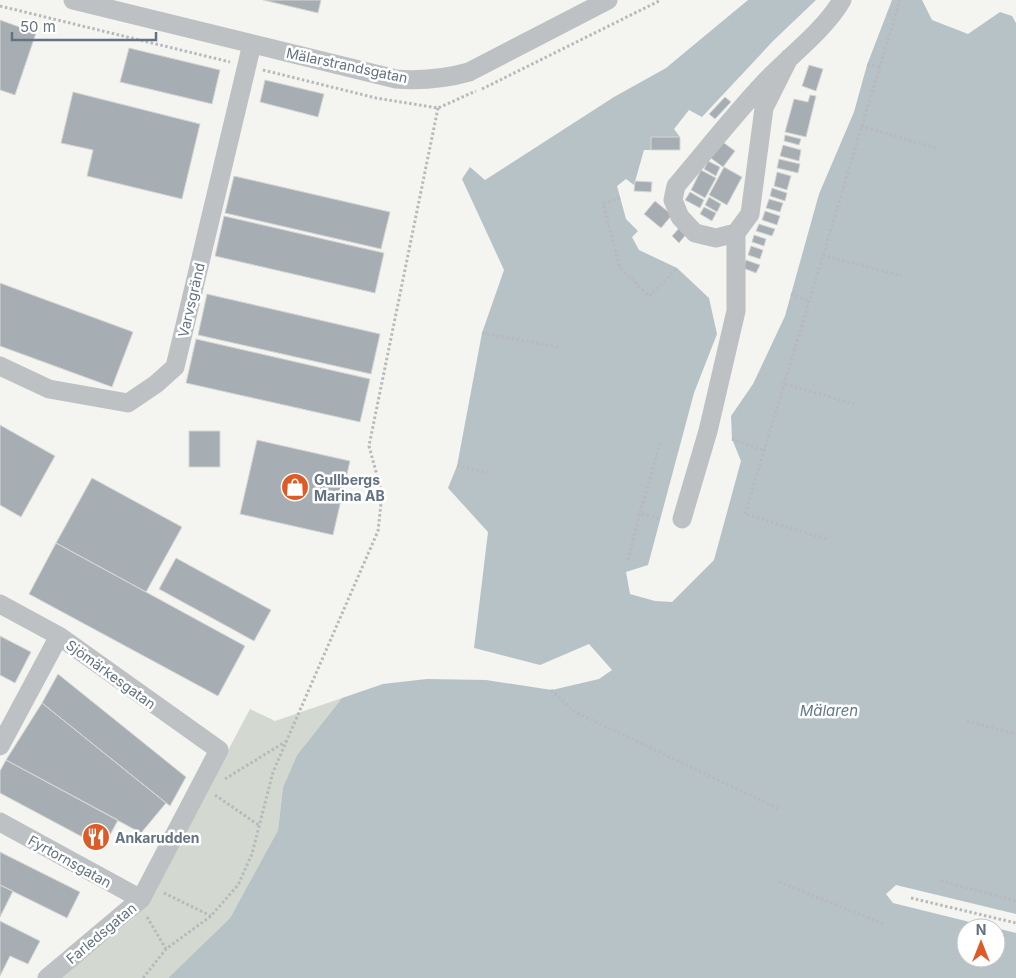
<svg xmlns="http://www.w3.org/2000/svg" width="1016" height="978" viewBox="0 0 1016 978" font-family="Inter,sans-serif">
<style>
.green{fill:#d3d9d0}
.water{fill:#b7c2c7}
.building{fill:#a7aeb3;stroke:#d5d6d3}
.lines{fill:none;stroke-linecap:round;stroke-linejoin:round}
.path{stroke:#b7babc;stroke-width:3;stroke-dasharray:2.5 2.5;stroke-linecap:butt}
.minor{stroke:#bdc1c4;stroke-width:19}
.labels{text-anchor:middle;dominant-baseline:central;stroke-width:5;stroke-linejoin:round;paint-order:stroke}
.street-label{font-size:14px;fill:#647381;stroke:#fff}
.poi-label{font-size:14px;font-weight:bold;fill:#647381;stroke:#fff;text-anchor:start}
.water-label{font-size:15px;font-style:italic;fill:#647a85;stroke:#fff}
</style>
<rect width="100%" height="100%" fill="#f4f4f0"/>
<path class="green" d="M342 698 297 755 283 787 278 830 230 918 168 978H60L134 918 159 880 250 709 275 721Z"/>
<path class="water" d="M748 0H816L773 41 702 117 689 110 674 129 680 137V150H644L634 185 626 179 617 186 626 219 638 231 632 237 639 250 677 268 709 298 717 334 694 393 648 565 626 572 630 594 655 601 672 602 714 560 741 461 732 439 731 416 753 384 785 316 819 194 854 112 867 65 892 0H922L932 20 968 34 1000 12 1012 16 1016 23V914L896 885 886 894 893 903 994 928H966V958H996V928L1016 933V978H168L230 918 278 830 283 787 297 755 342 698 383 684 427 679 486 680 552 690 599 679 612 670 589 644 540 665 474 648 488 532 448 488 457 466 482 333 504 270 462 179 470 167 485 180 614 97 666 68Z"/>
<path class="building" d="M263 0H321L318 13Z
M0 20 36 33 15 95 0 90Z
M129 48 220 70 212 104 120 82Z
M809 65 823 69 816 91 802 86Z
M265 80 324 94 318 117 260 102Z
M73 92 200 124 182 199 87 176 93 150 61 143Z
M810 95 816 96 806 137 785 132 794 99 808 102Z
M725 97 731 102 715 119 709 114Z
M785 135 801 139 799 145 784 141Z
M651 137H680V150H651Z
M720 140 735 151 723 167 708 156Z
M783 145 801 150 799 161 780 156Z
M779 159 800 164 798 173 777 168Z
M708 161 720 167 716 176 704 169Z
M724 167 742 177 727 205 709 195Z
M701 170 716 178 705 198 691 190Z
M777 172 791 176 787 190 774 186Z
M234 176 390 212 381 249 225 213Z
M635 181 652 182 651 192 634 191Z
M772 188 787 193 785 201 770 196Z
M690 192 704 200 700 208 685 200Z
M709 197 721 204 717 212 705 205Z
M769 199 783 203 780 212 766 208Z
M655 201 672 215 661 228 644 214Z
M704 207 716 213 712 221 700 214Z
M765 211 780 216 777 225 762 220Z
M224 216 384 253 375 293 215 256Z
M759 224 775 229 772 236 756 231Z
M681 226 688 232 679 243 672 236Z
M754 235 766 239 764 246 752 242Z
M751 246 763 250 760 259 748 255Z
M746 260 760 265 756 273 743 268Z
M0 283 133 332 112 387 0 346Z
M207 294 380 334 371 374 198 335Z
M196 339 370 379 360 422 186 383Z
M0 425 55 456 21 517 0 505Z
M189 431H220V467H189Z
M257 440 350 461 333 535 240 514Z
M92 478 182 527 146 592 56 543Z
M56 543 245 646 218 696 29 594Z
M176 558 271 610 254 641 159 589Z
M0 636 31 652 15 683 0 675Z
M58 674 186 777 170 806 42 703Z
M42 703 166 803 141 833 6 760Z
M6 760 118 820 103 848 0 793V771Z
M0 852 80 892 67 918 0 885Z
M0 885 13 891 0 917Z
M0 921 40 941 28 964 10 956 0 976Z"/>
<g class="lines">
<path class="path" d="M0 6 230 62
M867 65 879 66
M263 70 376 98 438 108 476 91
M482 89 661 0
M861 126 938 149
M620 198 603 204 620 268 649 296 677 268
M823 255 901 276
M791 294 809 301
M482 333 559 347
M785 384 857 405
M732 439 765 451
M660 443 640 513 660 519
M457 466 491 473
M826 539 745 514 900 0
M628 560 640 513
M551 690 575 712 779 809
M967 721 1016 734
M225 779 285 742
M215 795 260 826
M941 881 1016 901
M779 882 884 924
M164 893 211 916
M911 898 1016 923
M147 917 166 949
M143 978 166 949 211 916 238 885 252 854 273 772 378 531 382 494 369 446 371 436 438 108"/>
<path class="minor" d="M73 0 396 79C422 81 444 79 469 72L608 0
M789 58 764 108 750 214 736 233 716 238 695 233 680 217 673 200 676 186C705 152 733 116 763 84 788 57 824 31 842 0
M0 366 49 389 128 403 156 384 175 367 252 44
M682 519 708 431 736 311V233
M0 604 59 636 219 750 141 899 47 978
M0 746 59 636
M0 822 141 899"/>
</g>
<defs>
<g id="shop-disc" transform="scale(1.4375)"><circle r="9.5" fill="#dd5b27" stroke="#fff"/><path d="M-5-2.5h2.3a2.7 3.5 0 0 1 5.4 0H5L5.5 6h-11ZM-1.5-2.5h3a1.5 2.3 0 0 0-3 0Z" fill="#fff"/></g>
<g id="restaurant-disc" transform="scale(1.4375)"><circle r="9.5" fill="#dd5b27" stroke="#fff"/><path d="M-5-6h1v4h1v-4h1v4h1v-4h1v5L-1.5 .5V6h-2V.5L-5-1ZM5-6V6H3V1.5H1.5Q1.5-4 5-6Z" fill="#fff"/></g>
</defs>
<g fill-rule="evenodd">
<use href="#shop-disc" x="295" y="487"/>
<use href="#restaurant-disc" x="96" y="837"/>
</g>
<g class="labels">
<g class="street-label">
<text transform="translate(347 65) rotate(12)">Mälarstrandsgatan</text>
<text transform="translate(191 300) rotate(-77)">Varvsgränd</text>
<text transform="translate(111 674) rotate(36)">Sjömärkesgatan</text>
<text transform="translate(70 861) rotate(29)">Fyrtornsgatan</text>
<text transform="translate(101 933) rotate(-40)">Farledsgatan</text>
</g>
<g class="poi-label">
<text x="314" y="479">Gullbergs<tspan x="314" dy="16">Marina AB</tspan></text>
<text x="115" y="837">Ankarudden</text>
</g>
<g class="water-label">
<text x="829" y="710">Mälaren</text>
</g>
</g>
<g transform="translate(981 943)"><circle r="24" fill="#ffffff" stroke="#c1c7cd"/>
<path d="M0-4L9 19L0 12L-9 19Z" fill="#dd5b27"/>
<text y="-8" font-size="14" font-weight="bold" text-anchor="middle" fill="#647381">N</text>
</g>
<path d="M12 32v8h144v-8" fill="none" stroke="#647381" stroke-width="2.5"/>
<text x="20" y="32" font-size="15" fill="#647381" stroke="#ffffff" stroke-width="4" paint-order="stroke">50 m</text>
</svg>
